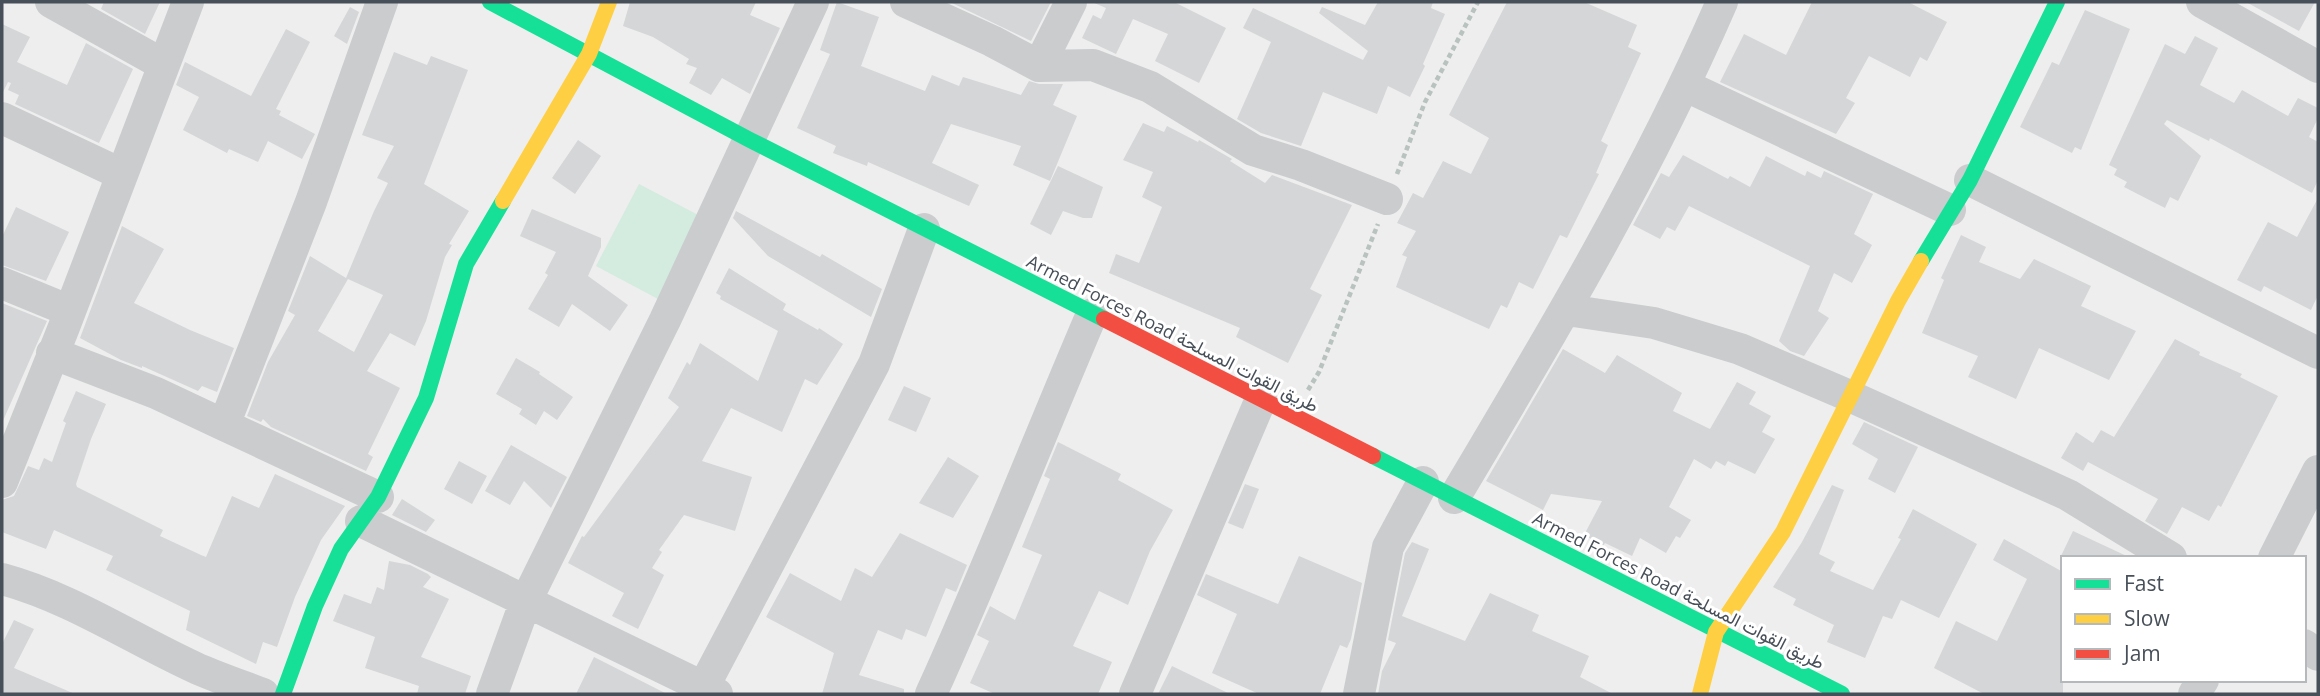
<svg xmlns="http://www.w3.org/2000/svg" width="2320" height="696" viewBox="0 0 2320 696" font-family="'Open Sans',Vazirmatn,sans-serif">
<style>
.green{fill:#d4ebdf}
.building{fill:#d5d6d8;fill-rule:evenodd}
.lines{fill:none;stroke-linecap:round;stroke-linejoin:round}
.path{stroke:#b8c2bf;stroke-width:4.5;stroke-dasharray:5 3.5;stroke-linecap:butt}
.street{stroke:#caccce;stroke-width:32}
.fast{stroke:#16e098;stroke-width:16}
.slow{stroke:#ffcf43;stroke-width:16}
.jam{stroke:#f24e42;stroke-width:16}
.labels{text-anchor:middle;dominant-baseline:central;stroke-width:6;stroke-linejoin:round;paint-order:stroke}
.street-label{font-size:18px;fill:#474f58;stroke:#fff}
</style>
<rect width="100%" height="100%" fill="#eee"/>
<path class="green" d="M639 184 702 217 658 299 596 266Z"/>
<path class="building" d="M104 2H160L145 34 101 9Z
M630 2H756L750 15 780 28 750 94 722 78 711 95 689 83 697 68 686 64 689 59 653 37 623 26Z
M837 2 879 17 861 66 925 91 932 75 959 86 963 77 1021 95 1029 81 1039 84H1063L1053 105 1077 116 1050 181 1013 165 1021 146 951 124 932 163 979 185 969 206 868 162 867 166 833 153 836 146 797 128 830 54 820 50Z
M950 2H1051L1031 41Z
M1092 2H1174L1226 28 1199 83 1155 61 1168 34 1133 19 1116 54 1082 38 1093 15 1101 19 1106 8Z
M1378 2H1433L1431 8 1445 14 1423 64 1425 66 1410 97 1388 86 1377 114 1323 92 1301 146 1261 133 1237 119 1271 42 1243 28 1253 8 1363 60 1368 51 1319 13 1322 7 1365 25Z
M1507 2H1584L1637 25 1628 47 1641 53 1601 141 1608 145 1596 173 1599 174 1567 238 1560 235 1533 289 1519 282 1507 308 1501 305 1489 329 1396 287 1407 257 1402 255 1416 231 1397 223 1413 193 1423 198 1443 161 1471 174 1489 138 1449 115Z
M1812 2H1908L1947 22 1927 61 1920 57 1910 77 1869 56 1846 98 1855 103 1836 134 1720 82 1744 34 1786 55Z
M2246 2H2315L2299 31Z
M350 7 359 12 347 44 334 36Z
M2085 10 2130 29 2081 150 2075 147 2072 153 2020 127 2052 62 2059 65Z
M2 24 30 37 17 62 67 85 86 43 133 69 99 143 15 104 19 95 8 90 11 83 8 82 2 94Z
M286 29 310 42 276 109 281 111 279 115 315 134 302 159 268 141 258 162 229 149 227 153 183 130 199 97 176 85 185 62 251 96Z
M2195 36 2218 48 2200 85 2234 103 2242 90 2288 116 2298 98 2318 108V118L2309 137 2318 142V180L2312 193 2210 138 2209 141 2167 120 2164 124 2201 156 2178 201 2170 197 2165 208 2124 187 2127 182 2114 175 2117 169 2109 165 2165 44 2185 54Z
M394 52 427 65 431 56 468 70 424 184 469 211 449 244 452 245 445 257 426 321 415 346 390 333 367 371 400 388 368 454 373 457 366 471 271 427 263 419 261 422 247 416 268 362 295 315 288 311 310 256 346 278 374 211 388 183 377 178 394 146 362 135ZM348 279 383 295 354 352 318 331Z
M1143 123 1164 132 1167 126 1198 142 1199 140 1232 159 1230 161 1265 183 1272 175 1352 205 1310 289 1322 295 1288 363 1236 337 1240 328 1109 273 1116 254 1139 263 1162 207 1142 197 1153 172 1123 160Z
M578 140 601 156 575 194 552 178Z
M1683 155 1728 179 1730 176 1750 187 1766 156 1805 176 1807 171 1821 178 1824 171 1873 194 1854 234 1872 245 1852 283 1834 273 1818 311 1829 318 1804 356 1790 351 1779 341 1810 266 1689 206 1675 231 1667 227 1660 239 1633 225 1661 173 1669 177Z
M1058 166 1103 187 1092 218H1083L1063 211 1051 235 1030 224Z
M2318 198V295L2311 310 2264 286 2261 292 2237 280 2268 222 2297 237Z
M16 207 69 232 46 281 2 265V237Z
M532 209 601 238V247L588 276 628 305 610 331 572 304 559 327 528 309 548 275 545 273 556 252 520 236Z
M736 211 820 257 822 254 882 289 871 317 768 256 733 218Z
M122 226 164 249 134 303 190 330 234 348 217 392 202 386 198 391 142 366V368L121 360 80 338Z
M1961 235 1986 247 1979 262 2020 279 2034 259 2091 286 2081 306 2136 331 2109 380 2039 348 2016 399 1968 377 1978 356 1922 333 1944 280 1941 278Z
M729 268 786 304 783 310 818 330 819 328 843 344 817 385 805 379 782 432 731 408 702 461 752 477 735 531 684 515 659 550 662 552 652 568 664 575 638 629 612 616 624 593 568 563 582 536 584 537 679 407 668 398 687 362 690 365 700 343 758 381 778 331 720 299 721 296 716 293Z
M2 303 47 321 2 423Z
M2175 339 2200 352 2199 355 2242 374 2240 377 2278 396 2221 507 2218 505 2209 521 2182 507 2167 534 2145 521 2158 499 2088 462 2083 471 2061 458 2076 432 2093 443 2101 430 2114 437Z
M1563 349 1605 373 1617 355 1682 393 1673 411 1710 429 1737 382 1756 392 1749 404 1771 416 1762 432 1775 439 1755 474 1728 461 1725 466 1716 461 1711 469 1694 459 1669 507 1691 520 1680 538 1676 536 1666 553 1640 538 1632 556 1605 543 1603 546 1584 535 1602 501 1551 494 1543 510 1486 481Z
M516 358 540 372 539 374 573 397 557 420 544 411 536 425 519 414 522 409 496 394Z
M904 386 931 398 916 432 888 420Z
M76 391 106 404 91 439 76 484 77 487 163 530 160 536 201 555 206 557 232 496 259 508 275 474 345 506 321 540 295 597 277 647 263 642 256 664 186 630 190 611 106 570 113 556 54 530 46 549 2 532V500L14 496 28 466 39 470 44 458 52 462 66 423 63 421Z
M1864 422 1918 447 1895 493 1868 479 1878 459 1852 444Z
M1058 442 1121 474 1118 480 1173 510 1150 551 1128 605 1099 591 1073 646 1112 662 1098 694H995L970 683 989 641 977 635 990 606 1015 620 1042 555 1022 547 1050 479 1044 476Z
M511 445 567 477 551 508 524 481 510 505 485 491Z
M948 457 979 476 953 518 919 503Z
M459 461 487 476 472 504 444 489Z
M1245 484 1259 489 1243 529 1228 523Z
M1832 485 1844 490 1819 554 1835 562 1830 571 1873 590 1901 539 1898 538 1913 509 1977 544 1939 618 1901 600 1892 619 1883 616 1865 658 1827 642 1834 625 1793 605 1796 599 1773 587 1802 542Z
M402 499 435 520 426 532 392 515Z
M2073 531 2131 558H2060Z
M900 533 967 565 956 592 946 588 926 637 906 629 902 640 878 630 859 675 904 689V694H822L834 653 766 617 790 573 841 601 855 568 872 577Z
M2004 539 2063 572V694H1984L1934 668 1956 621 1997 641 2027 579 1993 560Z
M1412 542 1429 549 1402 616 1465 641 1490 593 1539 615 1532 631 1589 656 1580 677 1613 694H1378L1382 671 1396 643 1388 640 1405 553Z
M1299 556 1362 583 1351 639 1347 648 1340 645 1320 694H1259L1212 673 1237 614 1197 595 1206 574 1278 604Z
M389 561 410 565 428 574 431 577 423 587 449 599 421 657 471 676 465 694H417L419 686 365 668 375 637 333 621 344 594 371 604 377 587 384 590Z
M14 620 34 629 14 668 75 694H2V644Z
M594 657 667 694H576Z
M1172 666 1230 694H1158Z"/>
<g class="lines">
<path class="path" d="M1397 174 1425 102 1478 2
M1308 390 1319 372 1378 224"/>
<path class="street" d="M51 2 164 65
M906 2 992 41 1039 66 1093 65 1150 87 1253 150 1301 165 1387 199
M2202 2 2318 67
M1039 66 1071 2
M1686 86 1950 210
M2 118 121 174
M1970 180 2318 353
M2 283 70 311
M1567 310 1654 323 1740 349 1852 397 2068 495 2171 558
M52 353 156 393 224 425 311 202 382 2
M224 425 378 497
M2 482 64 327 188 2
M1454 498C1550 337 1647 175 1722 2
M361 521 717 694
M2274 558 2318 471
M2 579C72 598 132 639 198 669 219 678 242 686 263 694
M2304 645 2318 655
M703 688 874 364 924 229
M492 694 525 603 665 320 813 2
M931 694C988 569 1038 440 1092 314
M1135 694 1261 399
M1359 694 1388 547 1423 482
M2194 694 2203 680"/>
<path class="fast" d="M490 2 750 140 1104 319
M1921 261 1970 180 2057 2
M1373 456 1842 694
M283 694 315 606 341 549 378 497 426 398 466 264 503 201"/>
<path class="slow" d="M503 201 589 54 609 2
M1700 694 1716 632 1783 532 1898 301 1921 261"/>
<path class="jam" d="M1104 319 1373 456"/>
</g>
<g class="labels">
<g class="street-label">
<text transform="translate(1173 333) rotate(27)">Armed Forces Road طريق القوات المسلحة</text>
<text transform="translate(1679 590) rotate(27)">Armed Forces Road طريق القوات المسلحة</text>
</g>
</g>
<rect width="2320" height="696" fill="none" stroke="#474f58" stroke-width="7"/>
<rect x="2061" y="556" width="245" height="126" fill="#ffffff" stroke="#b5b9bc" stroke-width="2"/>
<rect x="2075" y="579" width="35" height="10" fill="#16e098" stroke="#b5b9bc" stroke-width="2"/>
<text x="2124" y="591" font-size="21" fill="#474f58">Fast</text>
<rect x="2075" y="614" width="35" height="10" fill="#ffcf43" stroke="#b5b9bc" stroke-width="2"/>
<text x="2124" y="626" font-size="21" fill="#474f58">Slow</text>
<rect x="2075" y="649" width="35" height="10" fill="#f24e42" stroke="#b5b9bc" stroke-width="2"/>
<text x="2124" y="661" font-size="21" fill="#474f58">Jam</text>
</svg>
